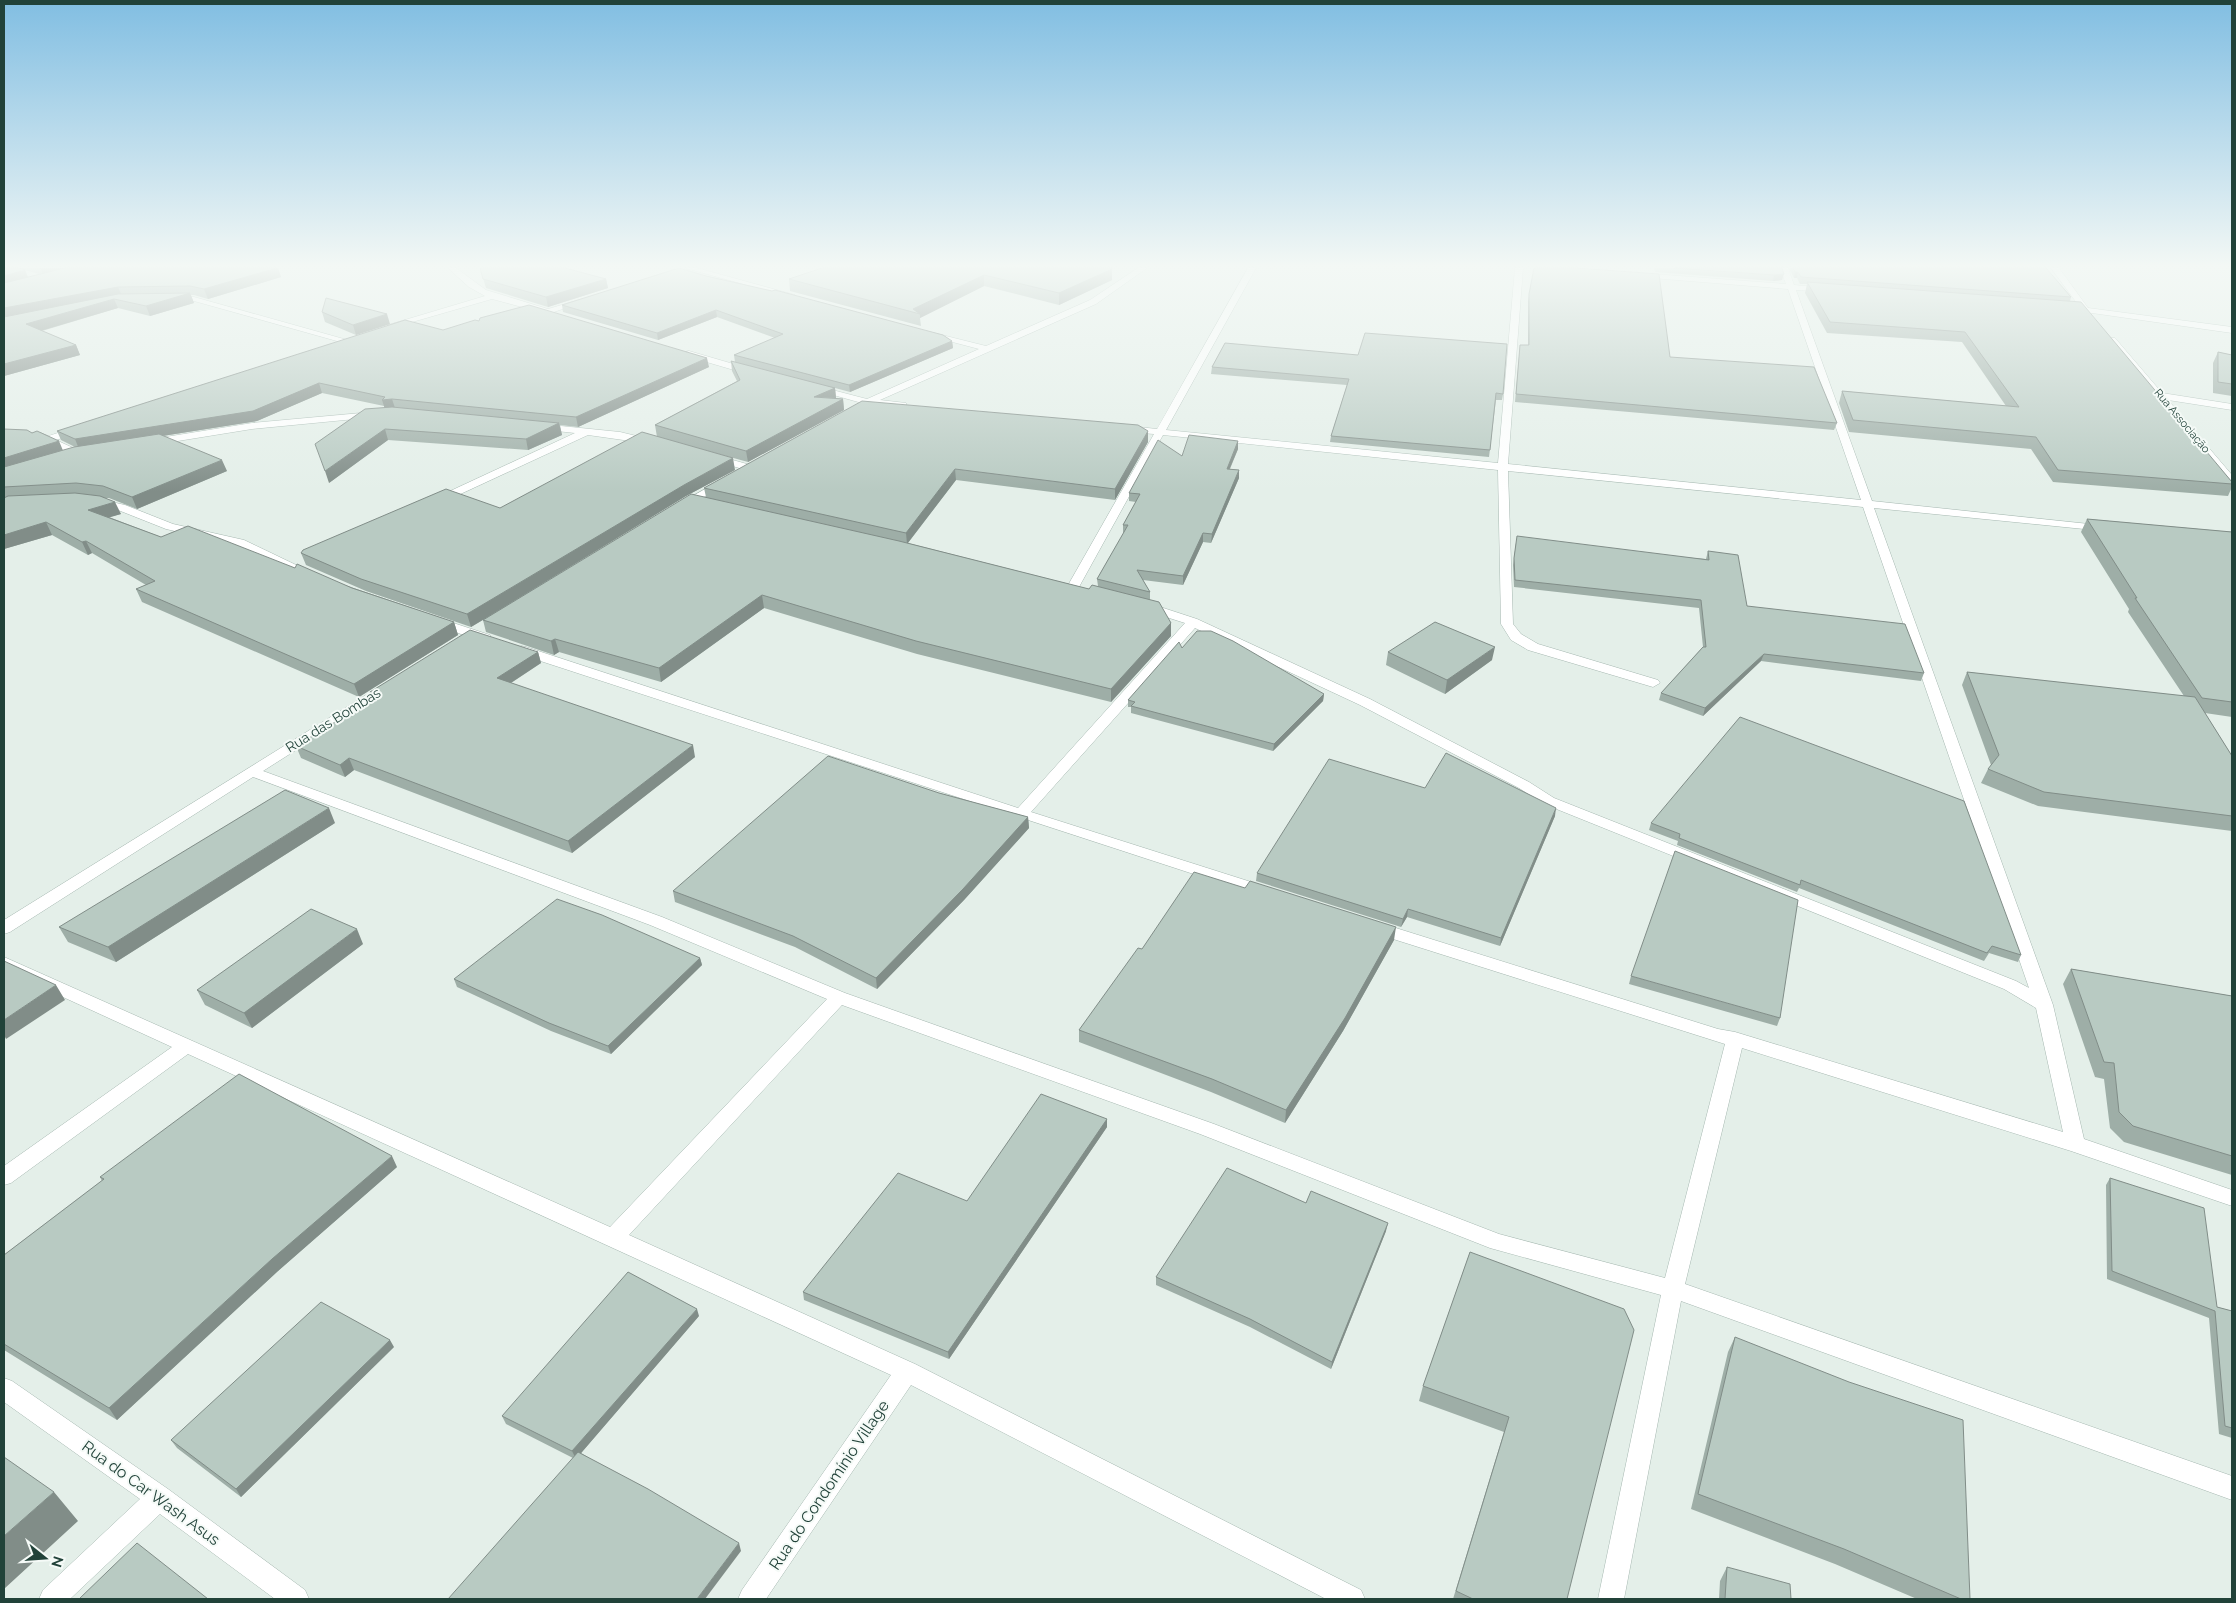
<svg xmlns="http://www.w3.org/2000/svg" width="2236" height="1603" viewBox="0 0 2236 1603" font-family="Raleway,sans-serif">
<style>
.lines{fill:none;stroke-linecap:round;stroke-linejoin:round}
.minor-casing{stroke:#a6b8b1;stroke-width:1}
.minor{fill:#fff;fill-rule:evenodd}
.wall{fill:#9eaea7;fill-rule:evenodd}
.shaded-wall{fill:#818d88}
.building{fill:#b8cac2;stroke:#818d88}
.labels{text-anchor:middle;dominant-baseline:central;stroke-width:4;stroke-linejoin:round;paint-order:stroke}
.far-street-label{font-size:11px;fill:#214239;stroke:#f5faf7}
.street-label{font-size:14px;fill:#214239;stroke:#f5faf7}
.near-street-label{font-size:16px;fill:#214239;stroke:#f5faf7}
</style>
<rect width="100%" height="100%" fill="#e4efe9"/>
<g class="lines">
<g class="minor-casing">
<path id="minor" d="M448 268H456L486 290 548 309 582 299 586 301 548 314 492 299 388 329V325L485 296 469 287Z
M685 268H697L795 295 791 297Z
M1138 268H1147L1096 304 880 400 906 403V407L869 405 812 389 817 386 867 399 979 349 926 335V331L986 346 1090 300Z
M1248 268H1256L1166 430 1498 463 1515 268H1523L1508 464 1861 500 1788 289 1639 277 1635 275 1639 273 1786 284 1780 268H1788L1794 285 1827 288 1831 290 1827 292 1796 290 1872 501 2108 526 2110 528 2104 531 1874 508 2053 1005 2084 1139 2232 1190V1206L2071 1151 1742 1048 1685 1284 2232 1476V1500L1681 1301 1624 1599H1598L1661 1295 1490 1248 1200 1134 842 1005 629 1235 915 1364 1361 1590 1365 1599H1326L911 1385 766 1599H738L742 1590 891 1375 188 1054 11 1183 4 1185V1166L172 1047 4 970V957L610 1227 827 999 650 925 253 777 10 932 4 934V920L387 682 392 683 394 686 392 689 263 771 662 917 845 993 1214 1124 1499 1234 1665 1278 1725 1044 1371 932 1369 928 1371 924H1383L1718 1029 1735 1032 2063 1132 2036 1008 2004 989 1544 804 1519 788 1360 705 1195 628 1031 812 1270 888 1272 892 1270 896 1264 897 516 653 515 650 521 646 526 647 1018 808 1185 623 1141 609 1139 606 1145 602 1197 619 1370 699 1529 782 1554 798 2016 981 2029 988 1863 507 1508 471 1513 624 1521 634 1538 644 1658 680 1660 683 1653 687 1528 650 1511 640 1501 624 1498 470 1163 435 1079 587 1073 591 1069 590 1067 587 1154 434 1129 432 1124 429 1129 426 1157 429Z
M2051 268H2059L2088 308 2232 327V333L2092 313 2088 316 2083 312 2063 309V305L2079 306Z
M172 297H194L351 341 344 343 194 301H169L168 299Z
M2109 338H2115L2162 393 2232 404V410L2168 400 2232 475V484L2228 483 2109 342Z
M689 351 754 370 756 372 751 375 686 356V352Z
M373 412 376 413V417L252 429 153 445 148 442 153 439 252 423Z
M541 424 620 432 657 441 652 444 588 435 441 503H433V499L575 433 538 429V425Z
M77 427 81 428V432L56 440 82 452 83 454 78 457 39 439H4V433H41L48 436Z
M715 455 754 466 755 468 750 471 711 460 710 458Z
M723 479 728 482 727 484 686 507 682 508 677 505Z
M98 499 125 505 173 524 244 540 319 576 313 580 309 579 236 545 166 529 118 510 94 504 93 502Z
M438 618 490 635 491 638 485 642 434 625 432 622 434 619Z
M4 1378 12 1381 168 1489 305 1590 309 1599H275L160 1514 70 1599H39L43 1590 140 1499 4 1402Z"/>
</g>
<use href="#minor" class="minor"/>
</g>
<path class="wall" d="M4 268H278L281 277 208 299 194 295H191L194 303 150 316 118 308 42 331 76 345 80 355 4 376ZM25 270 39 274 28 277Z
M480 268 606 279 608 288 548 307 486 288Z
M1534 268 1670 357 1837 423 1834 430 1515 402 1520 345H1528V301Z
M1654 268H1782V280L1773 281 1655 272Z
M1789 268H2046L2071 297 2070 301 2232 482V487L2228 496 2053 482 2031 449 1849 432 1839 403 1842 391 2006 406 1962 342 1827 333 1805 293 1807 284H1800L1797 278H1794Z
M1112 269V280L1059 305 984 286 920 318 921 326 790 291 789 279Z
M706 276 952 341 953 348 850 392 835 388 836 398 843 399 844 410 748 462 657 437 655 425 737 381 732 371 731 361 735 362 734 355 775 338 717 317 658 340 563 312 562 305Z
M322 312 390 324 356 335 325 322Z
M443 330 709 367 578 427 560 425 562 435 528 450 388 440 329 483 384 408V406L322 393 257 421 163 436 227 471 137 509 109 498H105L121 514 109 517 161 537 295 568 454 622 458 635 359 697 142 602 136 589 146 585 92 553 88 555 52 535 4 549V429L32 433 63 451 75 447 61 440 57 431Z
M1225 343 1503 394 1502 400H1496L1489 457 1330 442 1331 436 1347 385 1211 374 1212 367Z
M2218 352 2232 355V396L2213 393V363Z
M1238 441V449L1230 469 1239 470V478L1211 543 1203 542 1183 585 1143 580 1150 592V600L1171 623V636L1111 702 917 654 764 608 661 682 559 652 554 655 486 632 483 620 471 627 366 591 306 565 301 553 500 508 735 470 686 496 539 586 706 497 704 488 1148 442 1115 500 956 480 908 543 1089 589 1098 586 1097 579 1124 533H1123V525L1136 502 1129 501V493L1182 456Z
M2087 519 2232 532V717L2205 713 2232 756V831L2038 806 1981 783 1988 769 1991 765 1962 685 1967 672 2184 696 2128 612 2129 609 2081 532Z
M1516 543 1706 559 1708 551 1747 606 1924 673 1921 681 1761 661 1703 716 1659 700 1661 693 1703 647 1699 608 1514 587 1513 565Z
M1182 648 1324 694 1323 701 1273 751 1131 713V707H1128V700Z
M538 652 541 663 511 683 695 757 572 853 354 770 345 777 301 758 296 746 372 699 370 692Z
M1388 652 1492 660 1445 694 1386 665Z
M1425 788 1555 816 1500 946 1407 917 1401 927 1256 881 1257 873Z
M939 793 1028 817 1029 828 964 900 877 989 795 947 675 902 673 891Z
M335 823 116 962 68 942 59 927Z
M1651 823 2021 955 2018 962 1989 953 1984 961 1799 888 1797 892 1677 845 1678 841 1649 830Z
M1394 940 1343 1031 1285 1123 1211 1092 1079 1042V1030L1142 949Z
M363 944 252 1028 205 1005 197 990Z
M700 958 702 965 611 1054 551 1031 457 987 454 979Z
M2071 969 2232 996V1175L2124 1142 2110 1128 2104 1079 2095 1077 2063 984Z
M1631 976 1780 1018 1777 1026 1629 984Z
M1107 1119V1127L949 1359 804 1300 803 1292 967 1201Z
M397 1167 278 1271 117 1420 4 1350V1255L102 1181 100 1177Z
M2110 1178 2217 1307 2232 1311V1438L2219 1434 2209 1318 2107 1279 2106 1185Z
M1386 1231 1331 1369 1250 1327 1156 1285V1277Z
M1470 1252 1567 1599H1453L1504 1432 1419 1401 1423 1386Z
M699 1316 581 1453 741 1551 573 1458 506 1424 502 1416Z
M1735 1337 1970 1599H1917L1835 1564 1691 1509 1728 1352Z
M394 1347 241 1497 177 1448 171 1440Z
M1727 1567 1791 1599H1719L1720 1581Z"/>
<path class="shaded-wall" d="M40 268H84L44 276Z
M277 268H278L281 277 208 299 204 289Z
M1112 269V280L1059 305V293Z
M25 270 29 280 4 286V276Z
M1795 272H1798L1797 278H1794Z
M1784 274 1782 280 1773 281 1774 275Z
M984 275V286L920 318V314L913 309Z
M606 279 608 288 548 307 546 297Z
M118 287 122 296 4 319V308Z
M190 293 194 303 150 316 146 306Z
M114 299 118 308 30 334 26 324Z
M716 310 717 317 658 340 657 333Z
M387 314 390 324 356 335 353 325Z
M952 341 953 348 850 392 849 385Z
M76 345 80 355 4 376V364Z
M707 358 709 367 578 427 576 417Z
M319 383 322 393 257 421 79 449 75 439Z
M835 388 836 398 814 397Z
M392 399 395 408 385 409 382 400Z
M843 399 844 410 748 462 746 451Z
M559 423 562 435 528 450 526 439Z
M385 429 388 440 329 483 325 471Z
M1148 431V442L1115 500V489Z
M59 441 64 453 4 471V458Z
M1238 441V449L1226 477 1227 469Z
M733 458 735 470 686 496 471 627 467 614 684 485Z
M222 460 227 471 137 509 132 497Z
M955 469 956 480 907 544 906 533Z
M1239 470V478L1211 543 1212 534Z
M115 502 121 514 94 522 88 510Z
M46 522 52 535 4 549V535Z
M1203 533V542L1183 585V576Z
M86 541 92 553 88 555 82 542Z
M762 595 764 608 661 682 659 668Z
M454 622 458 635 359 697 354 684Z
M1171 623V636L1111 702V689Z
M555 639 559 652 554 655 551 641Z
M1495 647 1492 660 1445 694 1447 680Z
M538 652 541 663 500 690 497 678Z
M1764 654 1761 661 1703 716 1705 708Z
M1324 694 1323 701 1273 751 1274 744Z
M693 745 695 757 572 853 568 841Z
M349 758 354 770 345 777 340 765Z
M329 808 335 823 116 962 108 947Z
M1556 808 1555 816 1500 946 1501 938Z
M1028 817 1029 828 964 900 877 989 876 978Z
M1408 909 1407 917 1401 927 1403 919Z
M1396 927 1394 940 1343 1031 1285 1123 1286 1110Z
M357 929 363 944 252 1028 244 1013Z
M700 958 702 965 611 1054 608 1046Z
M56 985 65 1000 6 1039 4 1035V1020Z
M1107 1119V1127L949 1359 948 1352Z
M392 1156 397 1167 278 1271 117 1420 109 1408 272 1259Z
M1388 1223 1386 1231 1331 1369 1332 1362Z
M697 1309 699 1316 576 1459 572 1451Z
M390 1340 394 1347 241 1497 236 1489Z
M54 1492 78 1521 4 1589V1536Z
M739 1543 741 1551 705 1599H697Z"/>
<path class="building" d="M4 268H19L25 270 4 276Z
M65 268H277L204 289 190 286 118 287 4 308V283Z
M480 268H565L606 279 546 297 483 279Z
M679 268 706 276 772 291 775 290 943 335 952 341 849 385 734 355 783 334 716 310 657 333 562 305Z
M822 268H1112V269L1059 293 984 275 913 309 920 314 789 279Z
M1534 268H1576L1659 274 1670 357 1814 367 1837 423 1516 394 1520 345H1529V294Z
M1674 268H1782L1784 274 1774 275Z
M1793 268H2046L2071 297 1801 277 1798 272H1795Z
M1807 282 2081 302 2232 482V484L2058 470 2036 437 1853 420 1842 391 2019 407 1965 332 1830 322Z
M190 293 146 306 114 299 26 324 76 345 4 364V317L118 294Z
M326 298 387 314 353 325 322 312Z
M529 305 707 358 576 417 392 399 382 400 385 397 319 383 253 411 75 439 57 431 405 320 443 330 475 320 479 321 480 318Z
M1365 333 1507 344 1503 394 1496 393 1490 450 1331 436 1349 379 1212 367 1225 343 1358 355Z
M2218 352 2232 355V384L2218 382Z
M731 361 835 388 814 397 843 399 746 451 655 425 740 380Z
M862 401 1138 425 1148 431 1115 489 955 469 906 533 704 488Z
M392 407 559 423 526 439 385 429 325 471 315 444 365 409Z
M4 429 27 430 32 433 37 431 59 441 4 458Z
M642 432 733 458 684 485 467 614 361 579 301 553 303 550 446 489 500 508Z
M159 434 222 460 132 497 103 486 76 483 4 487V467L74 447Z
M1189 435 1238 441 1227 469 1239 470 1212 534 1203 533 1183 576 1137 570 1150 592 1097 579 1128 525H1123L1140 494 1129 493 1158 440 1182 456Z
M75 493 100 496 115 502 88 510 161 537 188 526 295 568 297 564 352 588 454 622 354 684 136 589 155 581 86 541 82 542 46 522 4 535V498L8 496Z
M691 494 899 541 1089 589 1092 585 1159 602 1171 623 1111 689 916 641 762 595 659 668 555 639 551 641 483 620Z
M2087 519 2232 532V702L2202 698 2135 598H2137Z
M1517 536 1709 560 1708 551 1738 555 1747 606 1905 624 1924 673 1764 654 1705 708 1661 693 1703 647H1706L1701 600 1515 580 1514 558Z
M1435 622 1495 647 1447 680 1388 652Z
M470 630 538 652 497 678 693 745 568 841 349 758 340 765 296 746 378 696 370 692Z
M1197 631H1211L1233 641 1324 694 1274 744 1131 706 1135 702 1128 700 1179 642 1182 648Z
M1967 672 2195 697 2232 756V816L2044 792 1988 769 1999 755Z
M1740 717 1964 801 2021 955 1992 946 1987 953 1801 880 1800 885 1679 838 1680 834 1651 823Z
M1446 753 1556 808 1501 938 1408 909 1403 919 1257 873 1329 759 1425 788Z
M828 756 939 793 1028 817 963 889 876 978 793 936 673 891Z
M285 790 329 808 108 947 59 927Z
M1675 851 1798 900 1780 1018 1631 976Z
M1194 872 1245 888 1250 881 1396 927 1345 1018 1286 1110 1212 1079 1079 1030 1138 948 1142 949Z
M557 899 602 915 700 958 608 1046 549 1023 454 979Z
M311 909 357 929 244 1013 197 990Z
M4 961 56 985 4 1020Z
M2071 969 2232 996V1156L2133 1126 2119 1112 2114 1063 2104 1062Z
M239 1074 392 1156 272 1259 109 1408 4 1344V1255L104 1179 100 1177Z
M1041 1094 1107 1119 948 1352 803 1292 898 1173 967 1201Z
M1227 1168 1306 1203 1311 1191 1388 1223 1332 1362 1250 1319 1156 1277Z
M2110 1178 2204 1208 2217 1307 2232 1311V1428L2225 1426 2215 1311 2112 1271Z
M1470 1252 1624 1309 1634 1330 1567 1599H1473L1456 1591 1509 1417 1423 1386Z
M628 1272 697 1309 572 1451 502 1416Z
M321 1302 390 1340 236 1489 171 1440Z
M1735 1337 1849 1382 1963 1420 1970 1599H1961L1844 1549 1698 1494Z
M578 1452 648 1489 739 1543 697 1599H448Z
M4 1457 54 1492 4 1536Z
M137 1543 208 1599H79Z
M1727 1567 1790 1584 1791 1599H1725Z"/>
<linearGradient id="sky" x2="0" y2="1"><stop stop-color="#81bee2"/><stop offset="0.54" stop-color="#f3f8f5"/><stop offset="1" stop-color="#f3f8f5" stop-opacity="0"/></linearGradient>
<rect width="2236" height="492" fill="url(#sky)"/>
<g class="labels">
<g class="far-street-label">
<text transform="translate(2182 421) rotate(50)">Rua Associação</text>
</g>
<g class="street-label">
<text transform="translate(333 720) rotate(-32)">Rua das Bombas</text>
</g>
<g class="near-street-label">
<text transform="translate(829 1485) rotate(-56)">Rua do Condomínio Village</text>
<text transform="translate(151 1493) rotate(36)">Rua do Car Wash Asus</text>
</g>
</g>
<rect width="2236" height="1603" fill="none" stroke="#214239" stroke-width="10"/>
<g transform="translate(45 1558) rotate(107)" stroke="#f5faf7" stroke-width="4" paint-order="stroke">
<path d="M0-4L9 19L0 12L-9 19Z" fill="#214239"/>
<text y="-8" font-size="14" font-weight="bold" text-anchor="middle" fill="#214239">N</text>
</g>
</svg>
